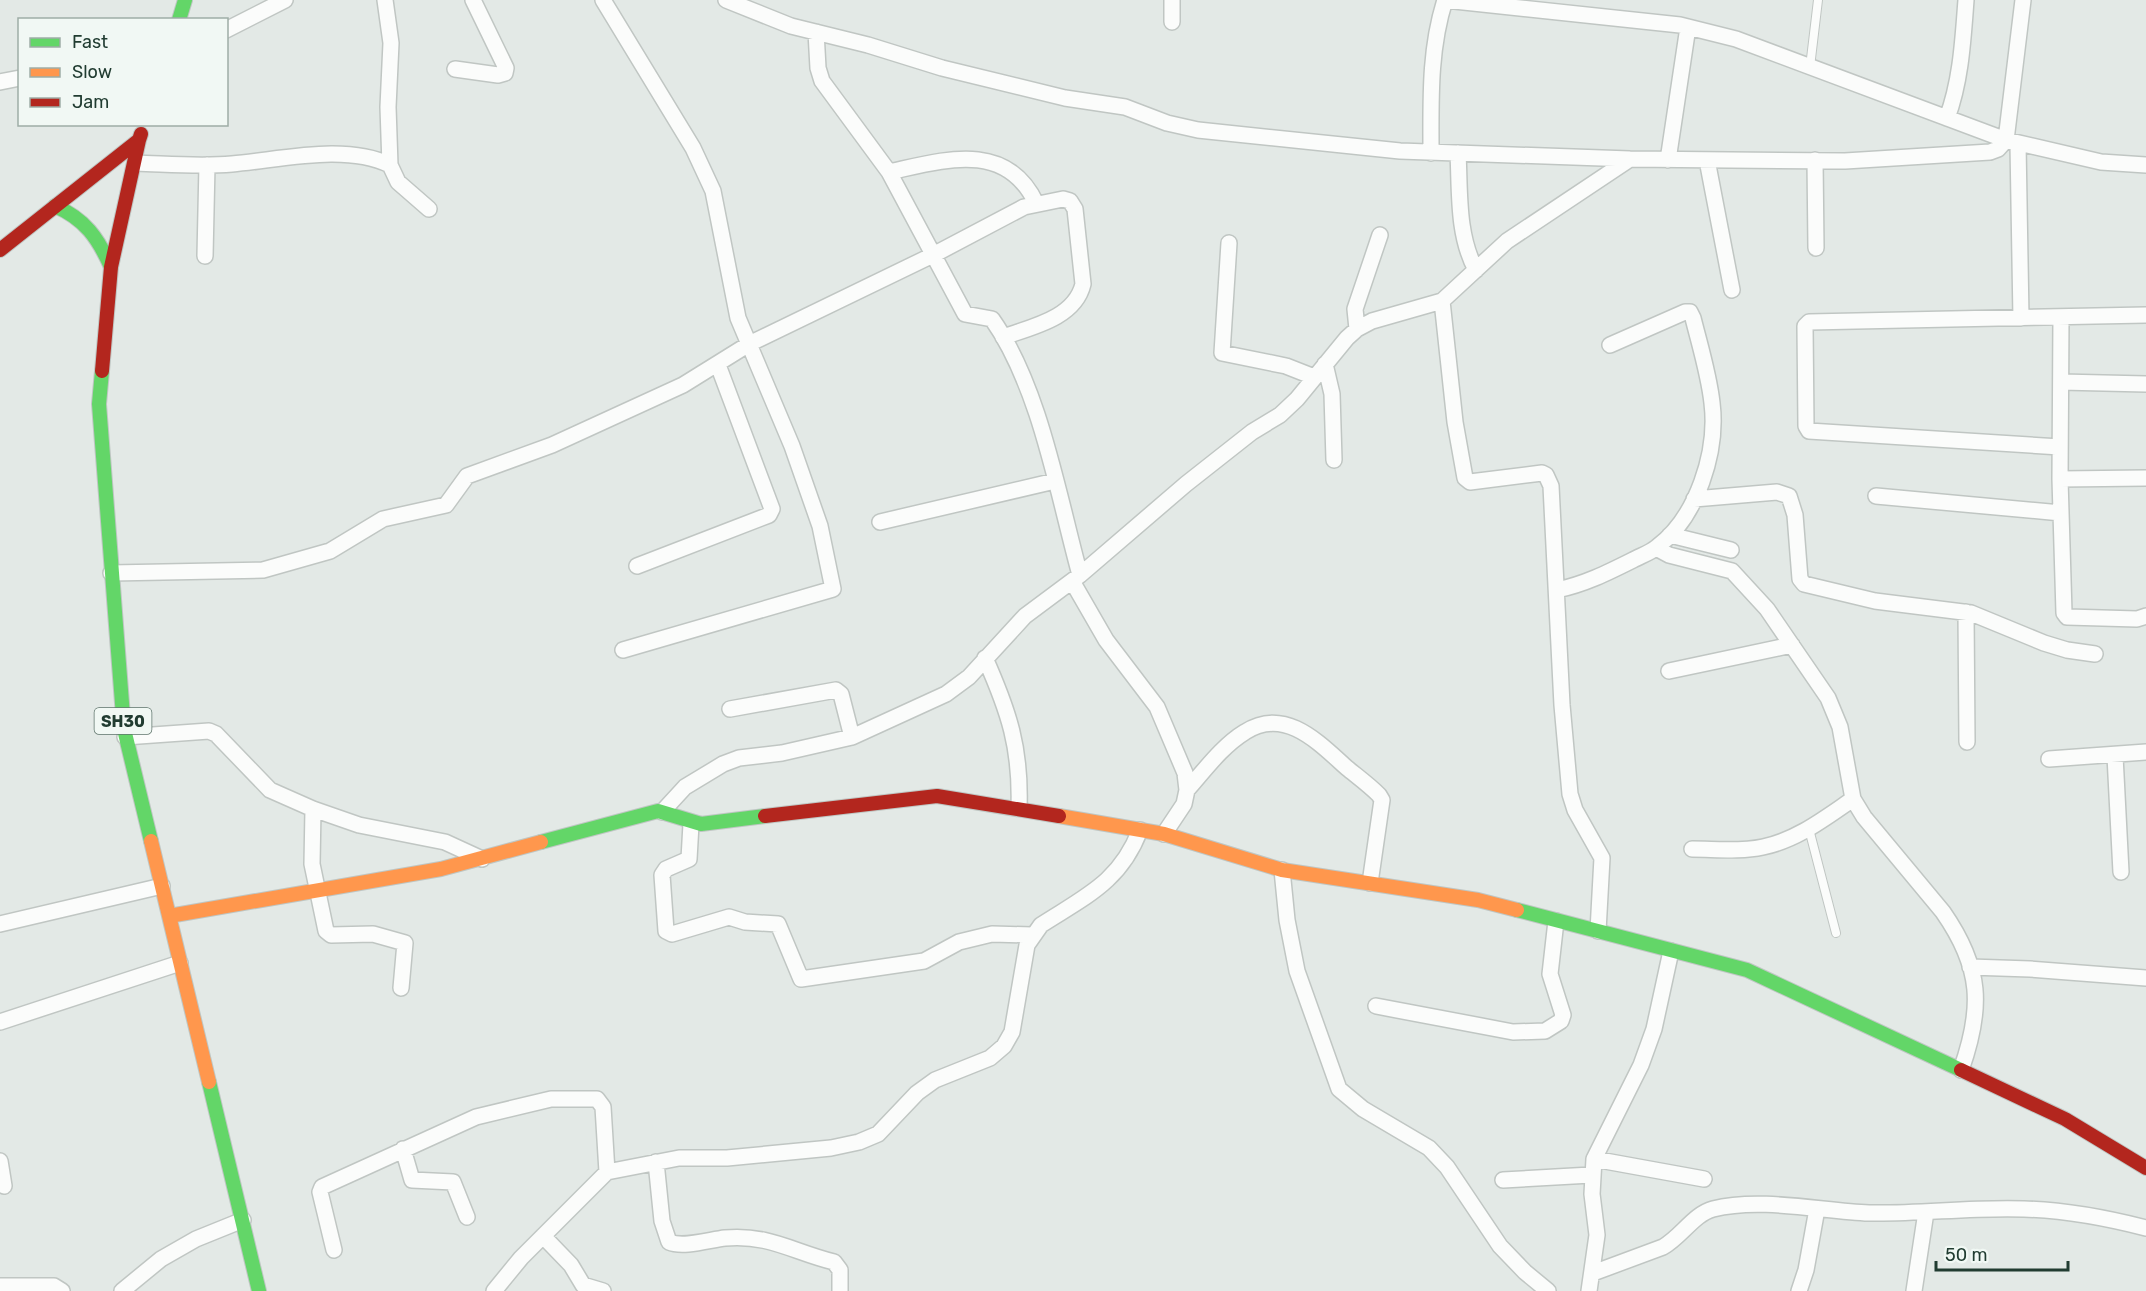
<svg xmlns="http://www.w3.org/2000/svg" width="2146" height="1291" viewBox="0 0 2146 1291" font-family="Rubik,sans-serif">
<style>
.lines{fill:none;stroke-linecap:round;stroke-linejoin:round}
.lane-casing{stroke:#c0c6c3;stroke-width:10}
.street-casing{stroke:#c0c6c3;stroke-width:18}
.fast-casing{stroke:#bfc6c3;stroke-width:16}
.slow-casing{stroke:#bfc6c3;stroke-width:16}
.jam-casing{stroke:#bfc6c3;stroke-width:16}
.lane{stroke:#fbfcfb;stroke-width:8}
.street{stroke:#fbfcfb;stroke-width:15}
.fast{stroke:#63d668;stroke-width:14}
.slow{stroke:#ff974d;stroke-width:14}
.jam{stroke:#b3261e;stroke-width:14}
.labels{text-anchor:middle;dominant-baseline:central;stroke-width:6;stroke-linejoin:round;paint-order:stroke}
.shield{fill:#f1f8f4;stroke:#5f746c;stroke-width:1.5}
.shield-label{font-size:16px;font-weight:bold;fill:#213c31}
</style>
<rect width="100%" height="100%" fill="#e3e9e6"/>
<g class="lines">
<g class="lane-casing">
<path id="lane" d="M1810 67 1818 0
M1809 829 1836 933"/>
</g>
<g class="street-casing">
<path id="street" d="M385 0 391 43 388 107 390 165 398 182 429 209
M603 0 693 148 713 191 738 318 792 446 820 526 833 589 623 650
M726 0 791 26 868 45 942 68 1065 98 1125 107 1167 123 1198 130 1400 151 1630 159 1845 161 1990 152 1998 149 2006 140 2023 0
M1172 0V22
M1445 0 1680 25 1736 39 2006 140 2101 162 2146 165
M226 30 285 0
M816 32 818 68 822 81 889 172 965 314 992 319C1040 387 1058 495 1080 575
M455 69 498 75 505 73 506 68 473 0
M0 82 20 78
M1947 118C1961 81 1963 39 1966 0
M2018 144 2021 318
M1431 153C1431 101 1429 50 1445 0
M1458 153C1460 192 1457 235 1476 270
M1668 160 1688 27
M1707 160 1732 290
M1815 160 1816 248
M136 163C168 164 200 167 232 164 280 160 345 143 390 165
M889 172C944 160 1006 140 1036 203
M1229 243 1222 353 1286 366 1314 377
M205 256 207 165
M1442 301 1455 422 1465 478 1470 482 1542 473 1546 475 1551 486 1562 705 1570 794 1575 810 1602 858 1598 931
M2061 317 2060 479 2064 613 2067 617 2137 619 2146 616
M1357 329 1355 309 1380 235
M1325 364 1332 394 1334 460
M2061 382 2146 384
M2060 447 1809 431 1806 426 1805 326 1809 322 2146 315
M2060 479 2146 478
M1876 496 2061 513
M1694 499 1777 492 1789 496 1795 515 1800 579 1804 584 1875 601 1971 613 2044 643 2067 650 2095 654
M880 522 1055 481
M1670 535 1731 550
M1656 548 1669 555 1732 571 1767 609 1828 698 1840 727 1853 799 1864 817 1943 912C1982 968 1983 1008 1961 1070
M637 566 769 515 772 509 718 365
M111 573 263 570 330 551 383 519 446 505 467 476 552 445 683 385 749 344 935 254 1024 207 1063 199 1070 201 1075 209 1083 284C1075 318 1032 327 1003 337
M1072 581 1106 640 1157 707 1185 773 1187 790 1184 804 1164 834
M1557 590C1585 584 1607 573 1633 560 1640 556 1650 553 1657 547 1697 517 1718 452 1712 403 1709 375 1700 346 1693 318L1690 312H1685L1610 345
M1966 612 1967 742
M985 658C1009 712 1021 748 1019 808
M1669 671 1792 645
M730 709 836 690 841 694 852 737
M125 737 209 731 216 734 270 790 313 809 359 825 445 842 482 859
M2115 756 2121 872
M2049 759 2146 752
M1187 790C1204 771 1222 746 1245 732 1285 706 1319 743 1347 768 1358 777 1369 785 1379 795L1382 800 1370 883
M313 809 312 864 326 931 331 935 373 934 405 943 401 988
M662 812 685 787 723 764 739 758 782 753 852 737 946 694 969 677 1025 616 1080 575 1186 484 1252 432 1280 415 1297 399 1347 338 1357 329 1372 321 1442 301 1507 241 1630 159
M691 824 689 859 666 869 662 875 666 931 672 934 729 917 745 922 778 924 801 979 924 961 959 942 992 934 1032 935
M1692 849C1715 849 1740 852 1763 847 1797 840 1825 818 1853 799
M1282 870 1287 920 1297 971 1339 1089 1363 1109 1429 1148 1447 1167 1500 1246 1525 1272 1548 1291
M0 924 162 886
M1970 967 2030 969 2146 978
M1376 1006 1513 1032 1545 1031 1561 1021 1563 1015 1550 974 1556 921
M0 1022 180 963
M403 1149 412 1180 453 1182 467 1217
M1594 1159 1704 1179
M0 1161 4 1186
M656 1162 662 1221 669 1242C683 1248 709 1240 725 1238 769 1234 793 1252 834 1262L840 1270V1291
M1503 1180 1591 1175
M543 1236 571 1265 583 1285 603 1291
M334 1250 320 1192 322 1187 476 1117 551 1099H597L603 1107 607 1172
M1593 1273 1663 1247C1681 1237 1694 1214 1713 1209 1760 1197 1821 1211 1869 1213 1920 1214 1972 1207 2024 1209 2064 1210 2107 1218 2146 1228
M0 1286H54L62 1291
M122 1291 161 1259 196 1239 243 1220
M494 1291 521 1258 607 1172 679 1158H727L831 1148 859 1142 878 1134 917 1093 935 1080 990 1058 1004 1046 1012 1032 1027 945 1041 925C1086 896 1120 882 1140 830
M1589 1291 1597 1235 1592 1194 1594 1159 1641 1065 1654 1029 1671 951
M1799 1291 1806 1270 1817 1209
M1914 1291 1926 1212"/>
</g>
<g class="fast-casing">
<path id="fast" d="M179 20 185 0
M55 206C85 219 98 238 111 267
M102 371 99 404 124 729 151 841
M541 842 658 811 701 824 765 816
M1517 910 1747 970 1961 1070
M209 1082 259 1291"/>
</g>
<g class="slow-casing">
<path id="slow" d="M1059 816 1164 834 1282 870 1478 900 1517 910
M151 841 209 1082
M169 916 441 869 541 842"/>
</g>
<g class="jam-casing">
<path id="jam" d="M0 250 139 140 141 134
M102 371 111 267 139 140
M765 816 937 796 1059 816
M1961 1070 2065 1119 2146 1168"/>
</g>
<use href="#lane" class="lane"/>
<use href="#street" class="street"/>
<use href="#fast" class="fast"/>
<use href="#slow" class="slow"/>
<use href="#jam" class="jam"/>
</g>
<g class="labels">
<rect class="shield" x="94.5" y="708" width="57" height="26" rx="4.5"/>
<g class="shield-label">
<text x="123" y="721">SH30</text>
</g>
</g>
<rect x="18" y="18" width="210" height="108" fill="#f1f8f4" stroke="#9eada6" stroke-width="1.5"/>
<rect x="30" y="38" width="30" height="9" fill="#63d668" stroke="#9eada6" stroke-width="1.5"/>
<text x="72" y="48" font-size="18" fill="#213c31">Fast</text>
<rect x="30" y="68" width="30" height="9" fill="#ff974d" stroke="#9eada6" stroke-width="1.5"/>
<text x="72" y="78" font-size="18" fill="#213c31">Slow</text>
<rect x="30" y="98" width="30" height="9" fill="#b3261e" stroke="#9eada6" stroke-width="1.5"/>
<text x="72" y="108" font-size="18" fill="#213c31">Jam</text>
<path d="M1936 1261v9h132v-9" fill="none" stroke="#213c31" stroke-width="3"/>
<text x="1945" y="1261" font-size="18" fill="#213c31" stroke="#f1f8f4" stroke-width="4.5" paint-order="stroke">50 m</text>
</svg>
